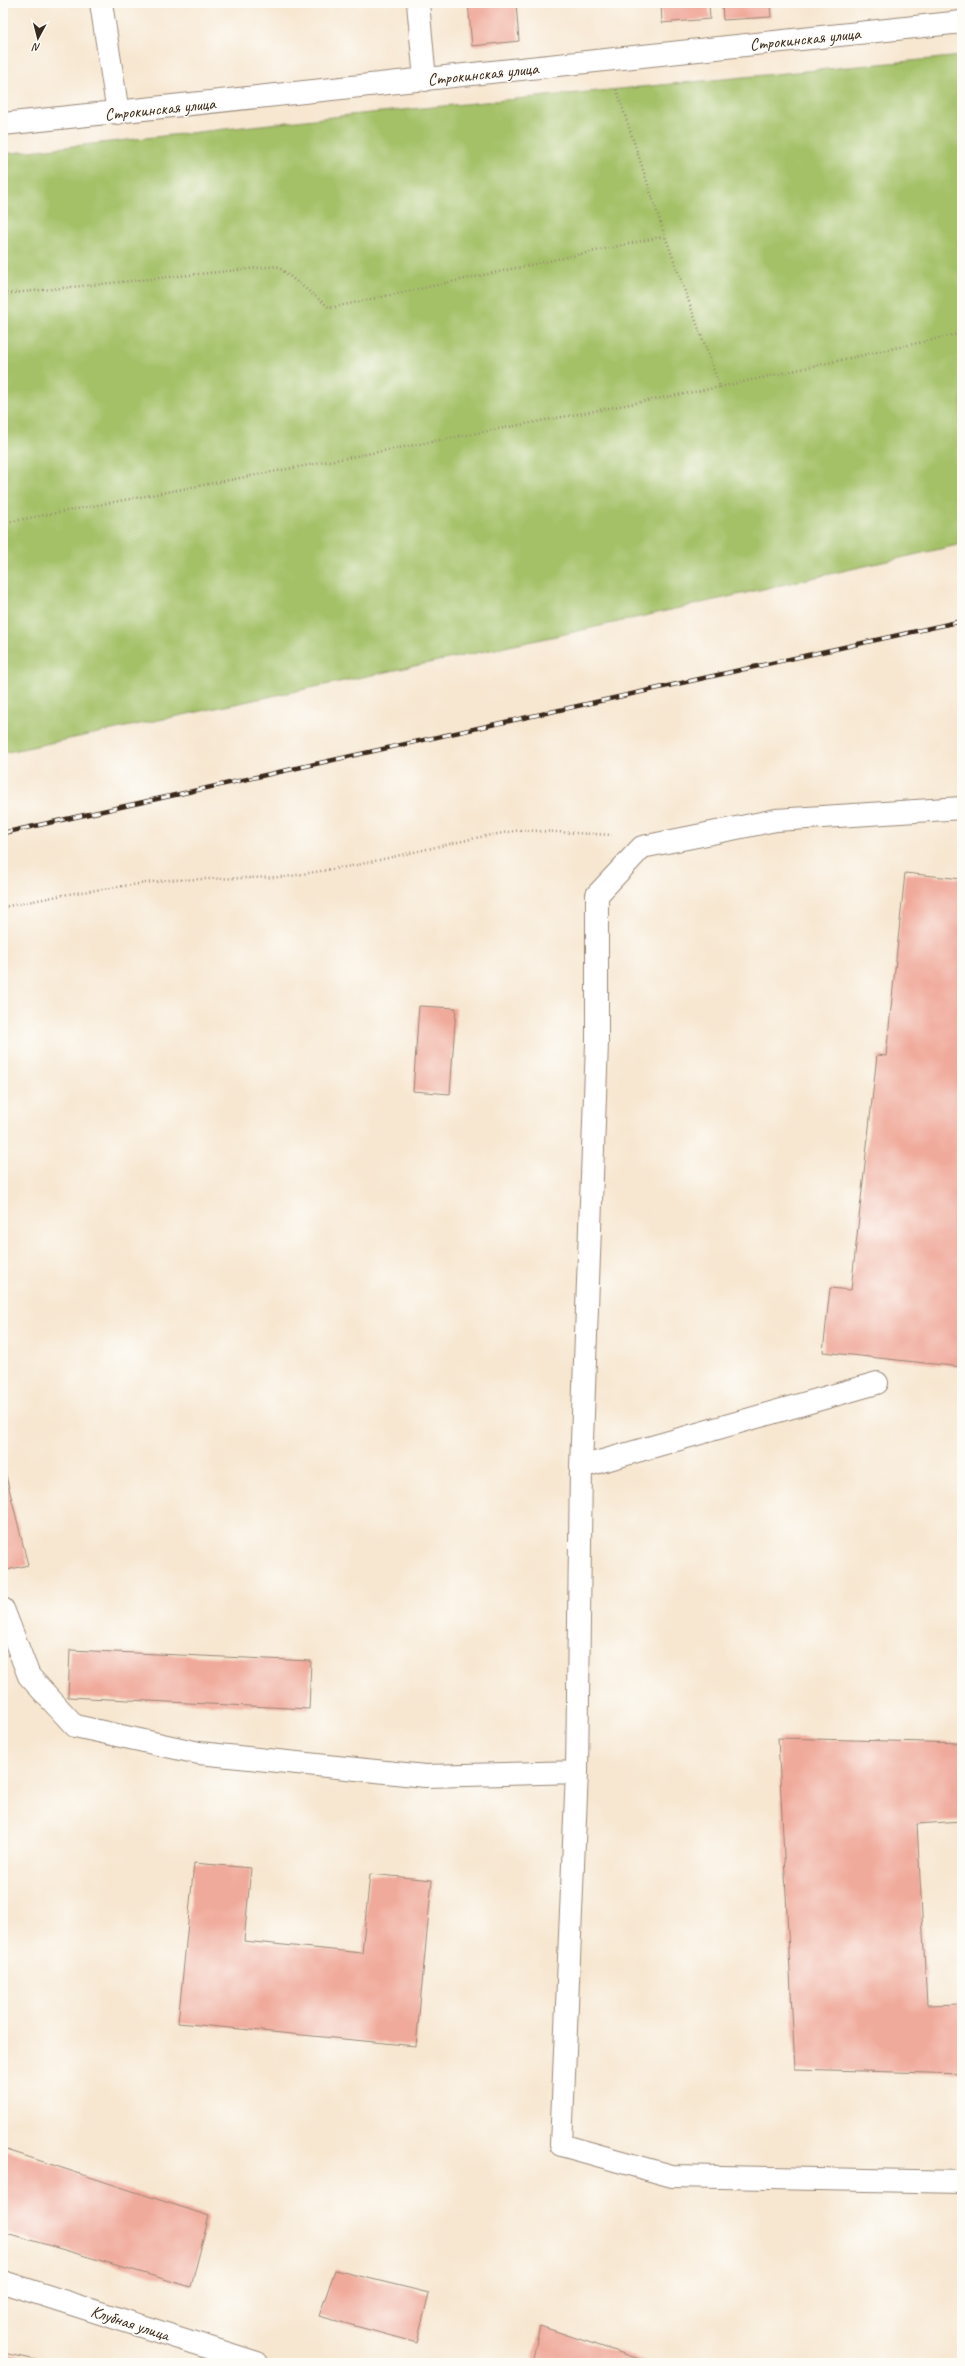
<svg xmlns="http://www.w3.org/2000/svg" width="965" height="2366" viewBox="0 0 965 2366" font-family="Caveat,sans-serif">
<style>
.green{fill:#a4c168;stroke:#707643}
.building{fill:#f0aa9b}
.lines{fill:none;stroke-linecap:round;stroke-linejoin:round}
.minor-casing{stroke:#998878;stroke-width:24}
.path{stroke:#998878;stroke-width:2.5;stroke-dasharray:1 3;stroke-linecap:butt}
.minor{stroke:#fff;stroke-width:22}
.rail-casing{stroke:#3b2a1e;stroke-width:4.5}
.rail{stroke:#fdfcf7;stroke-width:3;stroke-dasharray:9;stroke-linecap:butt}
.labels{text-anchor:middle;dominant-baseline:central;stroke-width:3;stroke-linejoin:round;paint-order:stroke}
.street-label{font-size:17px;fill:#3b2a1e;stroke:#fdfcf7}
</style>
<rect width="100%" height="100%" fill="#fdfcf7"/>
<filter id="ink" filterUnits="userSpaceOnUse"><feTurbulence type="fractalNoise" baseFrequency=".025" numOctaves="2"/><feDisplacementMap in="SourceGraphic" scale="8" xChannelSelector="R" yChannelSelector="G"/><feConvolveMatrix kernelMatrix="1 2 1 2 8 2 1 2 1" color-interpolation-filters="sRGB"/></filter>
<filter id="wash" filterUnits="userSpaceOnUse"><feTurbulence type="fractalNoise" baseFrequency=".012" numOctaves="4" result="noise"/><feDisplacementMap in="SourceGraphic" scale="16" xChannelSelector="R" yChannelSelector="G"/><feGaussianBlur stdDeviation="0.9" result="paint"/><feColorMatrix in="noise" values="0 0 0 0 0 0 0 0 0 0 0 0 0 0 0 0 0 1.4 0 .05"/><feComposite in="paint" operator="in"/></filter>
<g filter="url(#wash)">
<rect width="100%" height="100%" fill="#f7e7d1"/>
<path class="green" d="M962 56V544L547 638 3 753V154L350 115Z"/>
<g id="blocks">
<path class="building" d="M468 3H516L519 41 472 46Z
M661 3H709L710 19 662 23Z
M722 3H770L771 17 723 20Z
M905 873 962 879V1367L823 1352 830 1288 851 1290 877 1055 886 1056Z
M419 1006 456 1008 450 1094 413 1091Z
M3 1472H5L28 1565 3 1571Z
M70 1650 311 1661 309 1709 68 1697Z
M778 1738 962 1743V1821L917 1824 927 2005 962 2004V2074L795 2069Z
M194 1863 251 1868 244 1941 362 1953 370 1874 432 1880 416 2046 178 2023Z
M7 2150 209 2216 191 2287 3 2232V2164Z
M335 2270 429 2293 417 2343 319 2316Z
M540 2326 651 2363H532Z
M3 2353 45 2362V2363H3Z"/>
</g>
</g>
<g filter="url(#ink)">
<use href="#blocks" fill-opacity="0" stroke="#998878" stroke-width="1"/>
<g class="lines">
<g class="minor-casing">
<path id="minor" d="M101 3 118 113
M418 3 425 80
M3 124 962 22
M962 808 776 820 642 847 597 895V1043L581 1467 577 1772 561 2145 672 2176 962 2182
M581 1467 877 1383
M3 1609 29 1676 75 1726 199 1753 425 1776 577 1772
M3 2282 257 2363"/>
</g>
<path class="path" d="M3 294 277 266 330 308 665 236
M720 387 962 333
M3 523 720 387 665 236 616 88
M3 907 68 894 167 880 285 877 357 865 480 837 520 830 612 835"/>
<use href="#minor" class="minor"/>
<g class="rail-casing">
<path id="rail" d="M3 833 962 621"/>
</g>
<use href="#rail" class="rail"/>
</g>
</g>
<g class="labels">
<g class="street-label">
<text transform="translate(805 39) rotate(-6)">Строкинская улица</text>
<text transform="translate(483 74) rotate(-6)">Строкинская улица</text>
<text transform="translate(160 109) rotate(-6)">Строкинская улица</text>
<text transform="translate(130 2323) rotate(18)">Клубная улица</text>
</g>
</g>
<rect width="965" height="2366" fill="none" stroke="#fdfcf7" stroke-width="16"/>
<g transform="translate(38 38) rotate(187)" stroke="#fdfcf7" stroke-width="3" paint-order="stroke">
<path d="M0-3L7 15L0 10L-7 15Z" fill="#3b2a1e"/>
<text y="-6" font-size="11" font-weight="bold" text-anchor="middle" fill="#3b2a1e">N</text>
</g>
</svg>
